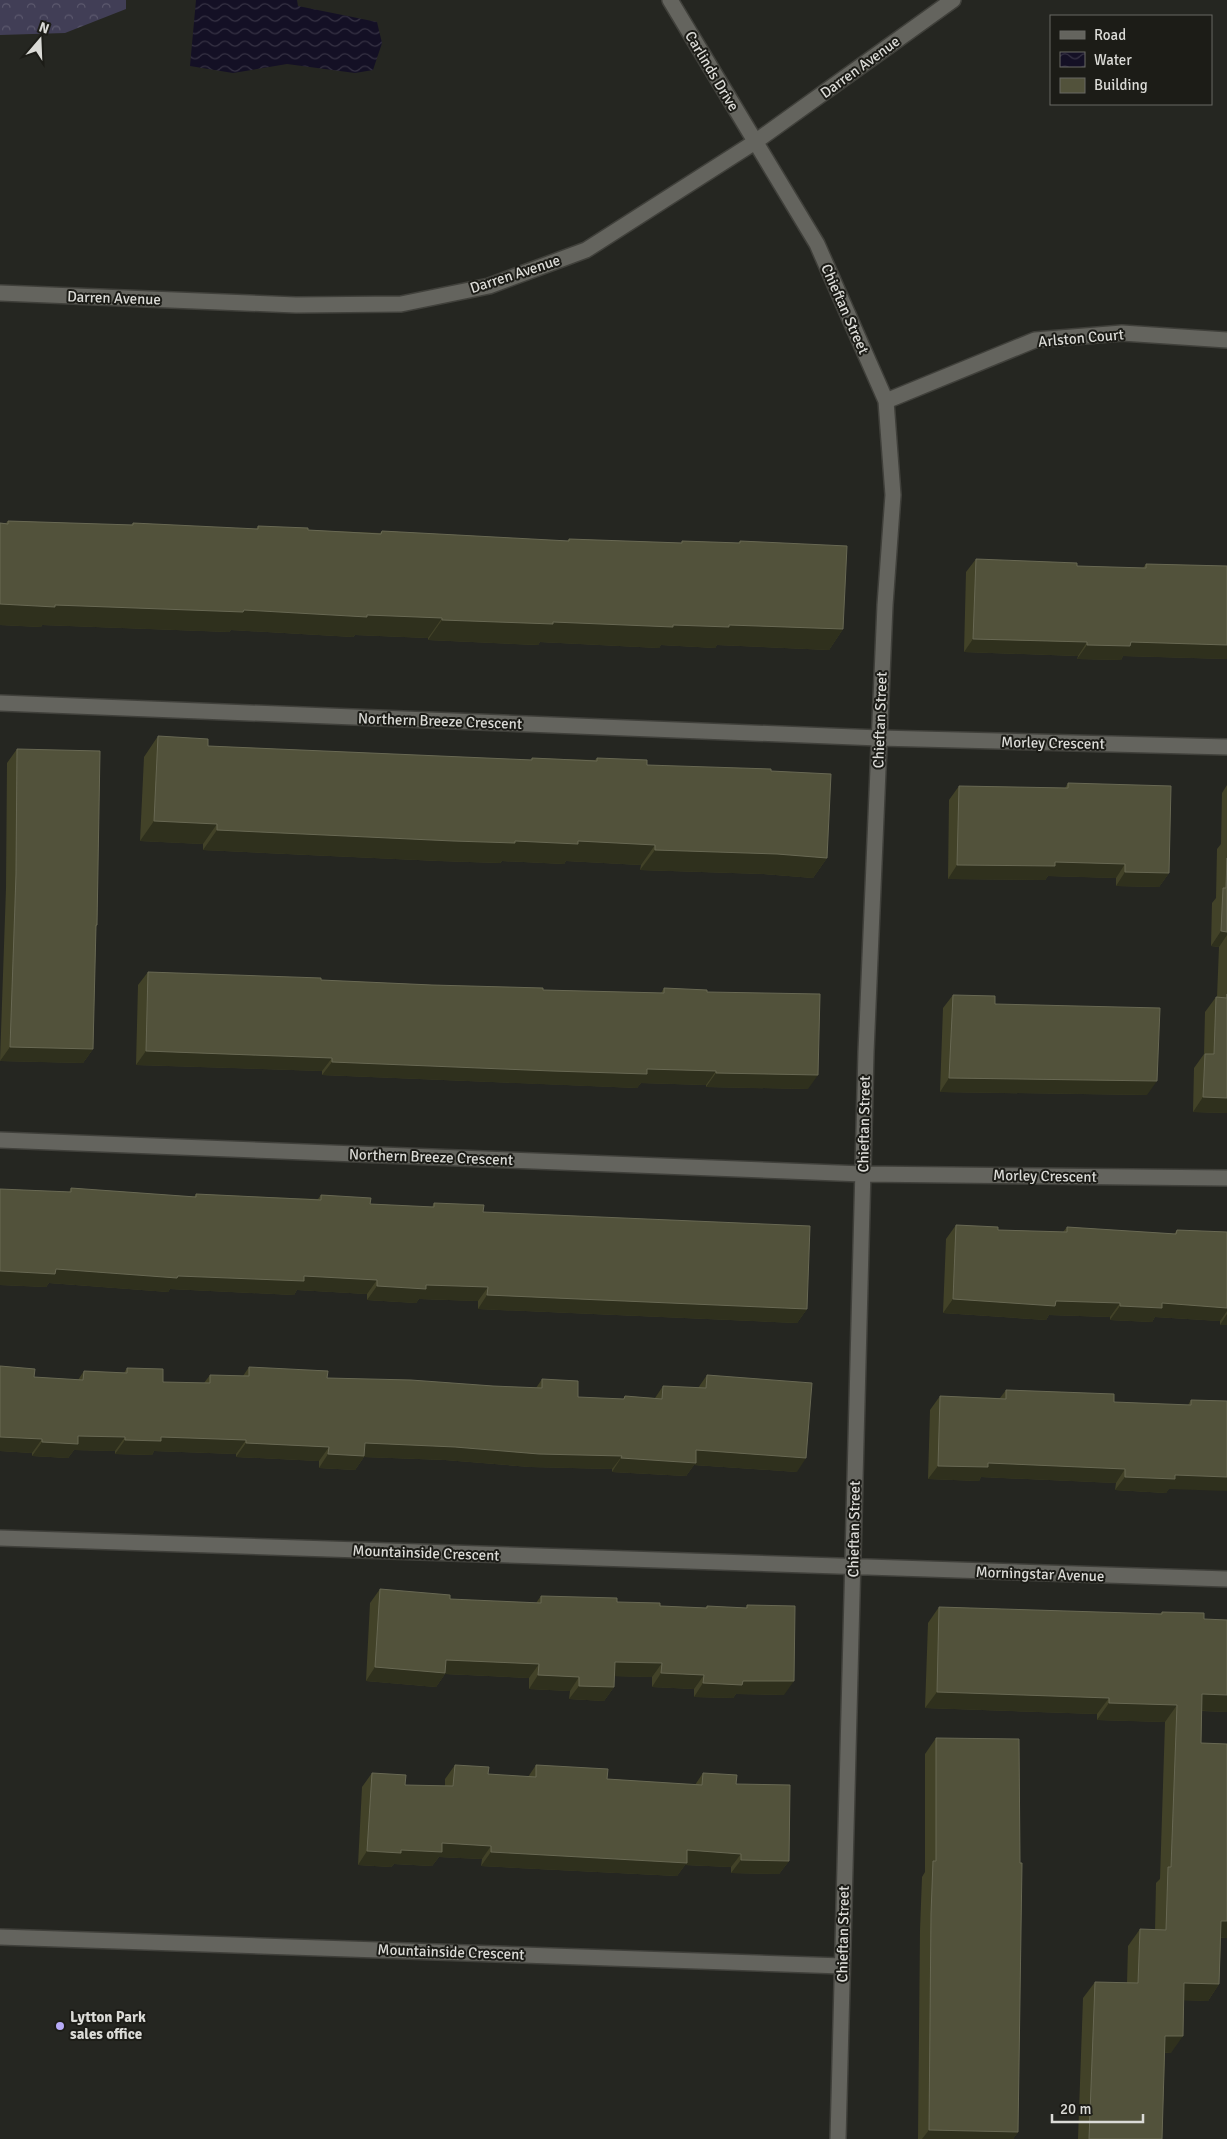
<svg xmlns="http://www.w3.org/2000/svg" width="1227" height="2139" viewBox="0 0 1227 2139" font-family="Signika,sans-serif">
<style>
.forest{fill:url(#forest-crowns)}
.water{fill:url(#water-waves)}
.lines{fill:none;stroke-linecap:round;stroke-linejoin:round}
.minor-casing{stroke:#40403b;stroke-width:18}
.minor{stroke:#64645e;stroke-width:15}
.wall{fill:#424228}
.shaded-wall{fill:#2f301d}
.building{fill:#52523b;stroke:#686853}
.poi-dot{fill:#b7abf8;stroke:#1c1c17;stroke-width:2}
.labels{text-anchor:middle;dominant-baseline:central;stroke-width:4;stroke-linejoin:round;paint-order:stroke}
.street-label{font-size:15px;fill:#dbdbd7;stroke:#1c1c17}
.poi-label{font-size:15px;font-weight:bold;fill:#dbdbd7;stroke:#1c1c17;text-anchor:start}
</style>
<defs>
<pattern id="forest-crowns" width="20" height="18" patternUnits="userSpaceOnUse" patternTransform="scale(1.25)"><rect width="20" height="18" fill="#413e56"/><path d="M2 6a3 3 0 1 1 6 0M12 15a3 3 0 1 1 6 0" fill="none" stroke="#5c596e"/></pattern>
<pattern id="water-waves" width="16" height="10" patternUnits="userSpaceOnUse" patternTransform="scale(1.25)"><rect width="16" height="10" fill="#141025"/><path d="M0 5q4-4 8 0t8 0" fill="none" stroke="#363244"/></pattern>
</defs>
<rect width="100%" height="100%" fill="#252621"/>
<path class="forest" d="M0 0H126V9L65 33 0 35Z"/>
<path class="water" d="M196 0H297L298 6 377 22 382 43 373 70 355 73 287 64 233 73 190 66Z"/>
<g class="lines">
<g class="minor-casing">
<path id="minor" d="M670 0 817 244 886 401 893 495 885 605 866 1052 838 2139
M0 293 296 305 401 304 489 286 586 250 755 142 953 0
M886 401 1035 340 1122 333 1227 340
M0 703 879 738 1227 747
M0 1140 863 1174 1227 1178
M0 1538 1227 1579
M0 1937 842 1966"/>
</g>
<use href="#minor" class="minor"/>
</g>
<path class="wall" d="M8 521 131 525 133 523 256 529 258 526 308 530 380 533 382 531 567 541 569 539 681 543 682 541 738 543 740 541 843 629 829 650 717 645 715 648 661 645 659 648 540 642 538 645 428 640V638L355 635 353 637 231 630 229 632 42 625 41 627 0 625V523H6Z
M976 559 1077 566 1143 568 1146 564 1227 566V659L1123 656 1121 660 1077 659 1078 656 964 652 966 572Z
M158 736 208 746 530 760 532 758 595 760 597 758 647 765 771 771 827 858 813 878 763 874 640 870 641 865 566 861 564 864 502 861 500 863 439 861 203 850V844L140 841 144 757Z
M17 749 97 925 96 927 93 1049 83 1063 0 1061 6 888 7 763Z
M1068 783 1169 873 1159 887 1116 886V878L1048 876 1045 880 948 879 949 800 959 786 1065 788Z
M1227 785V1113L1193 1112 1194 1068 1204 1054 1205 1012 1216 997H1217L1219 947 1211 946 1212 903 1216 898 1217 849 1221 844 1222 793Z
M148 972 321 980 543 990 661 993 664 988 707 992 808 1089 706 1087V1085L641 1083 637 1088 543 1084 322 1075V1071L136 1065 138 985Z
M953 995 995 1004 1147 1095 940 1092 943 1008Z
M71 1188 194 1197 196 1194 318 1199 321 1195 370 1204 432 1207 434 1203 483 1212 807 1309 797 1323 478 1309V1301L419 1299 416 1303 367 1300V1294L297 1290 294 1295 170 1289 168 1292 49 1283 46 1287 0 1285V1189L69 1192Z
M956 1225 998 1230 1063 1232 1067 1227 1174 1234 1177 1230 1227 1232V1325H1220V1321L1155 1317 1152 1322 1110 1320V1317L1049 1315 1046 1320 943 1313 946 1239Z
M0 1366 34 1377 78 1380 84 1371 124 1373 127 1368 163 1382 204 1383 210 1375 243 1376 249 1367 327 1378 493 1386 536 1388 542 1379 578 1397 623 1399 625 1396 655 1398 663 1386 698 1388 707 1375 797 1472 694 1465 686 1476 612 1472V1469L530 1467 445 1460 364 1457 355 1470 319 1468V1461L236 1457V1454L154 1451 152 1455 115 1454V1451L74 1450 68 1458 32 1456V1453L0 1451Z
M1006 1390 1114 1402 1188 1405 1191 1400 1227 1401 1166 1493 1115 1490 1116 1483 981 1477 979 1481 928 1479 930 1410 940 1396 1000 1398Z
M380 1589 450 1599 536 1603 541 1596 660 1606 705 1608 707 1606 746 1608 747 1605 784 1695 736 1694 733 1698 694 1697V1689L652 1687V1677L614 1676V1687L604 1701 569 1699 570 1691 529 1689V1678L445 1674 436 1687 366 1681 370 1603Z
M939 1607 1160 1614 1162 1612 1204 1619 1227 1712 1202 1711 1201 1743 1227 1744V1938H1221L1219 1984 1208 2001 1183 2000 1171 2053H1165L1162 2139H1078L1083 1998 1095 1982 1127 1983 1128 1946 1140 1929 1155 1930 1156 1883 1160 1879 1165 1722 1097 1720V1714L925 1708 928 1623Z
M936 1738 1018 2132 1013 2139H918L920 1930 922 1877 925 1872V1754Z
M455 1765 488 1774 528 1777 536 1765 607 1779 695 1785 703 1773 736 1784 789 1861 779 1874 731 1873V1867L685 1865 677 1876 481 1866 482 1859 439 1857 432 1866 394 1864 391 1867 358 1865 362 1787 372 1773 405 1785 445 1786V1779Z"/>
<path class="shaded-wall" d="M0 604 244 610 442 618 428 638 355 635 353 637 231 630 229 632 42 625 41 627 0 625Z
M442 620 553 622 673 625H729L843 629 829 650 717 645 715 648 661 645 659 648 540 642 538 645 428 640Z
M973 639 1087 642 1078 656 964 652Z
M1131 642 1227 645V659L1123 656 1121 660 1077 659 1087 645Z
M154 821 217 824 203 844 140 841Z
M217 830 515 841H578L655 845 641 865 566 861 564 864 502 861 500 863 439 861 203 850Z
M655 850 777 854 827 858 813 878 763 874 640 870Z
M1055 862 1125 864 1116 878 1048 876 1045 880 948 879 957 865Z
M1125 872 1169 873 1159 887 1116 886Z
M1221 931 1227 932V935L1219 947 1211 946Z
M10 1047 93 1049 83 1063 0 1061Z
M146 1051 332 1058 322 1071 136 1065Z
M332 1062 647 1069 716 1071 706 1085 641 1083 637 1088 322 1075Z
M716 1073 818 1075 808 1089 706 1087Z
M949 1078 1157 1081 1147 1095 940 1092Z
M1203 1097 1227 1098V1113L1193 1112Z
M56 1269 178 1276H304L377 1280 367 1294 297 1290 294 1295 170 1289 168 1292 49 1283 46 1287 0 1285V1271Z
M426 1285 488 1287 478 1301 419 1299 416 1303 367 1300 377 1286Z
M487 1295 807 1309 797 1323 478 1309Z
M953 1299 1056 1301 1120 1303 1110 1317 1049 1315 1046 1320 943 1313Z
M1162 1303 1227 1308V1311L1220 1321 1155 1317 1152 1322 1110 1320 1120 1306Z
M1227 1314V1325H1220Z
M78 1436 125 1437 115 1451 74 1450 68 1458 32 1456 42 1442Z
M0 1437 42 1439 32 1453 0 1451Z
M161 1437 246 1440 236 1454 154 1451 152 1455 115 1454 125 1440Z
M246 1443 329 1447 319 1461 236 1457Z
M365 1443 455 1447 622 1456 612 1469 530 1467 445 1460 364 1457 355 1470 319 1468 328 1454Z
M696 1450 806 1458 797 1472 694 1465 686 1476 612 1472 621 1458Z
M988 1463 1125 1469 1116 1483 981 1477 979 1481 928 1479 938 1466Z
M1175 1475 1227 1477V1491L1169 1489 1166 1493 1115 1490 1125 1477Z
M446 1660 539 1664 529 1678 445 1674 436 1687 366 1681 375 1667Z
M615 1662 662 1663 652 1677 605 1676Z
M661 1673 704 1675 694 1689 652 1687Z
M538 1675 579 1677 570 1691 529 1689Z
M743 1681H794L784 1695 736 1694 733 1698 694 1697 703 1683Z
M579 1686 614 1687 604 1701 569 1699Z
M937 1692 1109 1698 1097 1714 925 1708Z
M1202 1694 1227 1695V1712L1191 1710Z
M1109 1703 1177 1705 1165 1722 1097 1720Z
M442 1843 491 1846 482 1859 439 1857 432 1866 394 1864 391 1867 358 1865 367 1851 401 1850Z
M687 1850 741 1854 731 1867 685 1865 677 1876 481 1866 491 1852Z
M741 1860 789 1861 779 1874 731 1873Z
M1221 1921H1227V1938L1210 1937Z
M1184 1983 1219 1984 1208 2001 1172 2000Z
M1165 2036H1183L1171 2053 1154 2052Z
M929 2130 1018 2132 1013 2139H922Z"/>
<path class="building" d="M8 521 133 525V523L258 529V526L308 528V530L381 534 382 531 569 541V539L682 543V541L740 543V541L847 546 843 629 729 625V627L673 625V627L553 622V624L442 620V618L367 615V617L244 610 243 612 55 605V607L0 604V523L8 524Z
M976 559 1077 563V566L1146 568V564L1227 566V645L1131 642 1130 646 1087 645V642L973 639Z
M158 736 208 739V746L532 760V758L597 761V758L647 760V765L771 769V771L831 774 827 858 777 854 655 850V845L578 841V844L515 841V843L453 841 217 830V824L154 821Z
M17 749 100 751 97 925H96L93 1049 10 1047 16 874Z
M1068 783 1171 786 1169 873 1125 872V864L1055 862V866L957 865 959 786 1068 788Z
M1227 858V932L1221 931 1223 888H1226Z
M148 972 321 978V980L432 985 543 988V990L664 993V988L707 990V992L820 994 818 1075 716 1073V1071L647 1069V1074L552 1071 332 1062V1058L146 1051Z
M1227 994V1098L1203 1097 1205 1054H1214L1216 997 1227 998Z
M953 995 995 996V1004L1160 1008 1157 1081 949 1078Z
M71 1188 196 1197V1194L321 1200V1195L371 1198 370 1204 434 1207V1203L484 1205 483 1212 810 1226 807 1309 487 1295 488 1287 426 1285V1289L377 1286V1280L304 1276V1281L178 1276 177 1278 56 1269 55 1274 0 1271V1189L71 1192Z
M956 1225 998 1227V1230L1067 1232V1227L1176 1234 1177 1230 1227 1232V1308L1162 1303V1308L1120 1306V1303L1056 1301 1055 1306 953 1299Z
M0 1366 35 1369 34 1377 83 1380 84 1371 127 1373V1368L163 1369V1382L210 1383V1375L249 1376V1367L328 1371 327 1378 411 1380 493 1386 542 1388V1379L578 1381V1397L624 1399 625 1396 662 1399 663 1386 706 1388 707 1375 812 1383 806 1458 696 1450V1463L621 1458 622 1456 539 1454 455 1447 365 1443 364 1456 328 1454 329 1447 246 1443V1440L161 1437V1441L125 1440V1437L78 1436V1444L42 1442V1439L0 1437Z
M1006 1390 1114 1394V1402L1191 1405V1400L1227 1401V1477L1175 1475V1479L1125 1477V1469L988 1463V1467L938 1466 940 1396 1006 1399Z
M380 1589 450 1595V1599L541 1603V1596L617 1598V1602L660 1603V1606L707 1608V1606L747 1608V1605L795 1606 794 1681H743L742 1685 703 1683 704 1675 661 1673 662 1663 615 1662 614 1687 579 1686V1677L538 1675 539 1664 446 1660 445 1673 375 1667Z
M939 1607 1162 1614V1612L1204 1613V1619L1227 1620V1695L1202 1694 1201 1743 1227 1744V1921H1221L1219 1984 1184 1983 1183 2036H1165L1162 2139H1089L1095 1982 1138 1983 1140 1929 1166 1930 1168 1867H1171L1177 1705 1109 1703V1698L937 1692Z
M936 1738 1019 1739 1020 1863H1022L1018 2132 929 2130 931 1914 933 1861H936Z
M455 1765 489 1767 488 1774 536 1777V1765L608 1769 607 1779 702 1785 703 1773 737 1775 736 1784 790 1785 789 1861 741 1860V1854L687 1850V1863L491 1852V1846L442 1843V1852L401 1850V1853L367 1851 372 1773 406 1775 405 1785 453 1786Z"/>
<circle class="poi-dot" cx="60" cy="2026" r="5"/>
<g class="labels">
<g class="street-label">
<text transform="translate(860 67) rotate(-36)">Darren Avenue</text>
<text transform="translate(712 71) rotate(59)">Carlinds Drive</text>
<text transform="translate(515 274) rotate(-18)">Darren Avenue</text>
<text transform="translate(114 298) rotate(2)">Darren Avenue</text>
<text transform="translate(845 309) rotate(66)">Chieftan Street</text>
<text transform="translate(1081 338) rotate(-5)">Arlston Court</text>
<text transform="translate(880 720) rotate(-88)">Chieftan Street</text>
<text transform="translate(440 721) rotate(2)">Northern Breeze Crescent</text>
<text transform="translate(1053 743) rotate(1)">Morley Crescent</text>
<text transform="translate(864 1124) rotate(-89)">Chieftan Street</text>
<text transform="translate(431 1157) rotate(2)">Northern Breeze Crescent</text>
<text transform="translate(1045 1176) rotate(1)">Morley Crescent</text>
<text transform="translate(854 1529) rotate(-89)">Chieftan Street</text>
<text transform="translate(426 1553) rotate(2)">Mountainside Crescent</text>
<text transform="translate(1040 1574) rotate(2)">Morningstar Avenue</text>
<text transform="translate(843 1934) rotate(-89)">Chieftan Street</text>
<text transform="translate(451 1952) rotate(2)">Mountainside Crescent</text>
</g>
<g class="poi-label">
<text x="70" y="2017">Lytton Park<tspan x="70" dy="17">sales office</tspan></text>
</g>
</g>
<rect x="1050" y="15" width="162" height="90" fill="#1c1c17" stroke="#686864"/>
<rect x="1060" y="31" width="25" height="8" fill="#64645e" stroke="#686864"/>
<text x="1094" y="40" font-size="15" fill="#dbdbd7">Road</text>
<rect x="1060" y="52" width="25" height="15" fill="url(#water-waves)" stroke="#686864"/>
<text x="1094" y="65" font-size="15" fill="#dbdbd7">Water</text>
<rect x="1060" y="78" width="25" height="15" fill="#52523b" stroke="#686864"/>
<text x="1094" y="90" font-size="15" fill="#dbdbd7">Building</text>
<g transform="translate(40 40) rotate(19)" stroke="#1c1c17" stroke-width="4" paint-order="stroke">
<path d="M0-4L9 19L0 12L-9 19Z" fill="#dbdbd7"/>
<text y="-8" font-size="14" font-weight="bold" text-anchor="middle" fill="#dbdbd7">N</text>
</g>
<path d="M1052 2114v8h91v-8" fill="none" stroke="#dbdbd7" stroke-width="2.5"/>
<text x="1060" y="2114" font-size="15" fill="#dbdbd7" stroke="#1c1c17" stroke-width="4" paint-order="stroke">20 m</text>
</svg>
